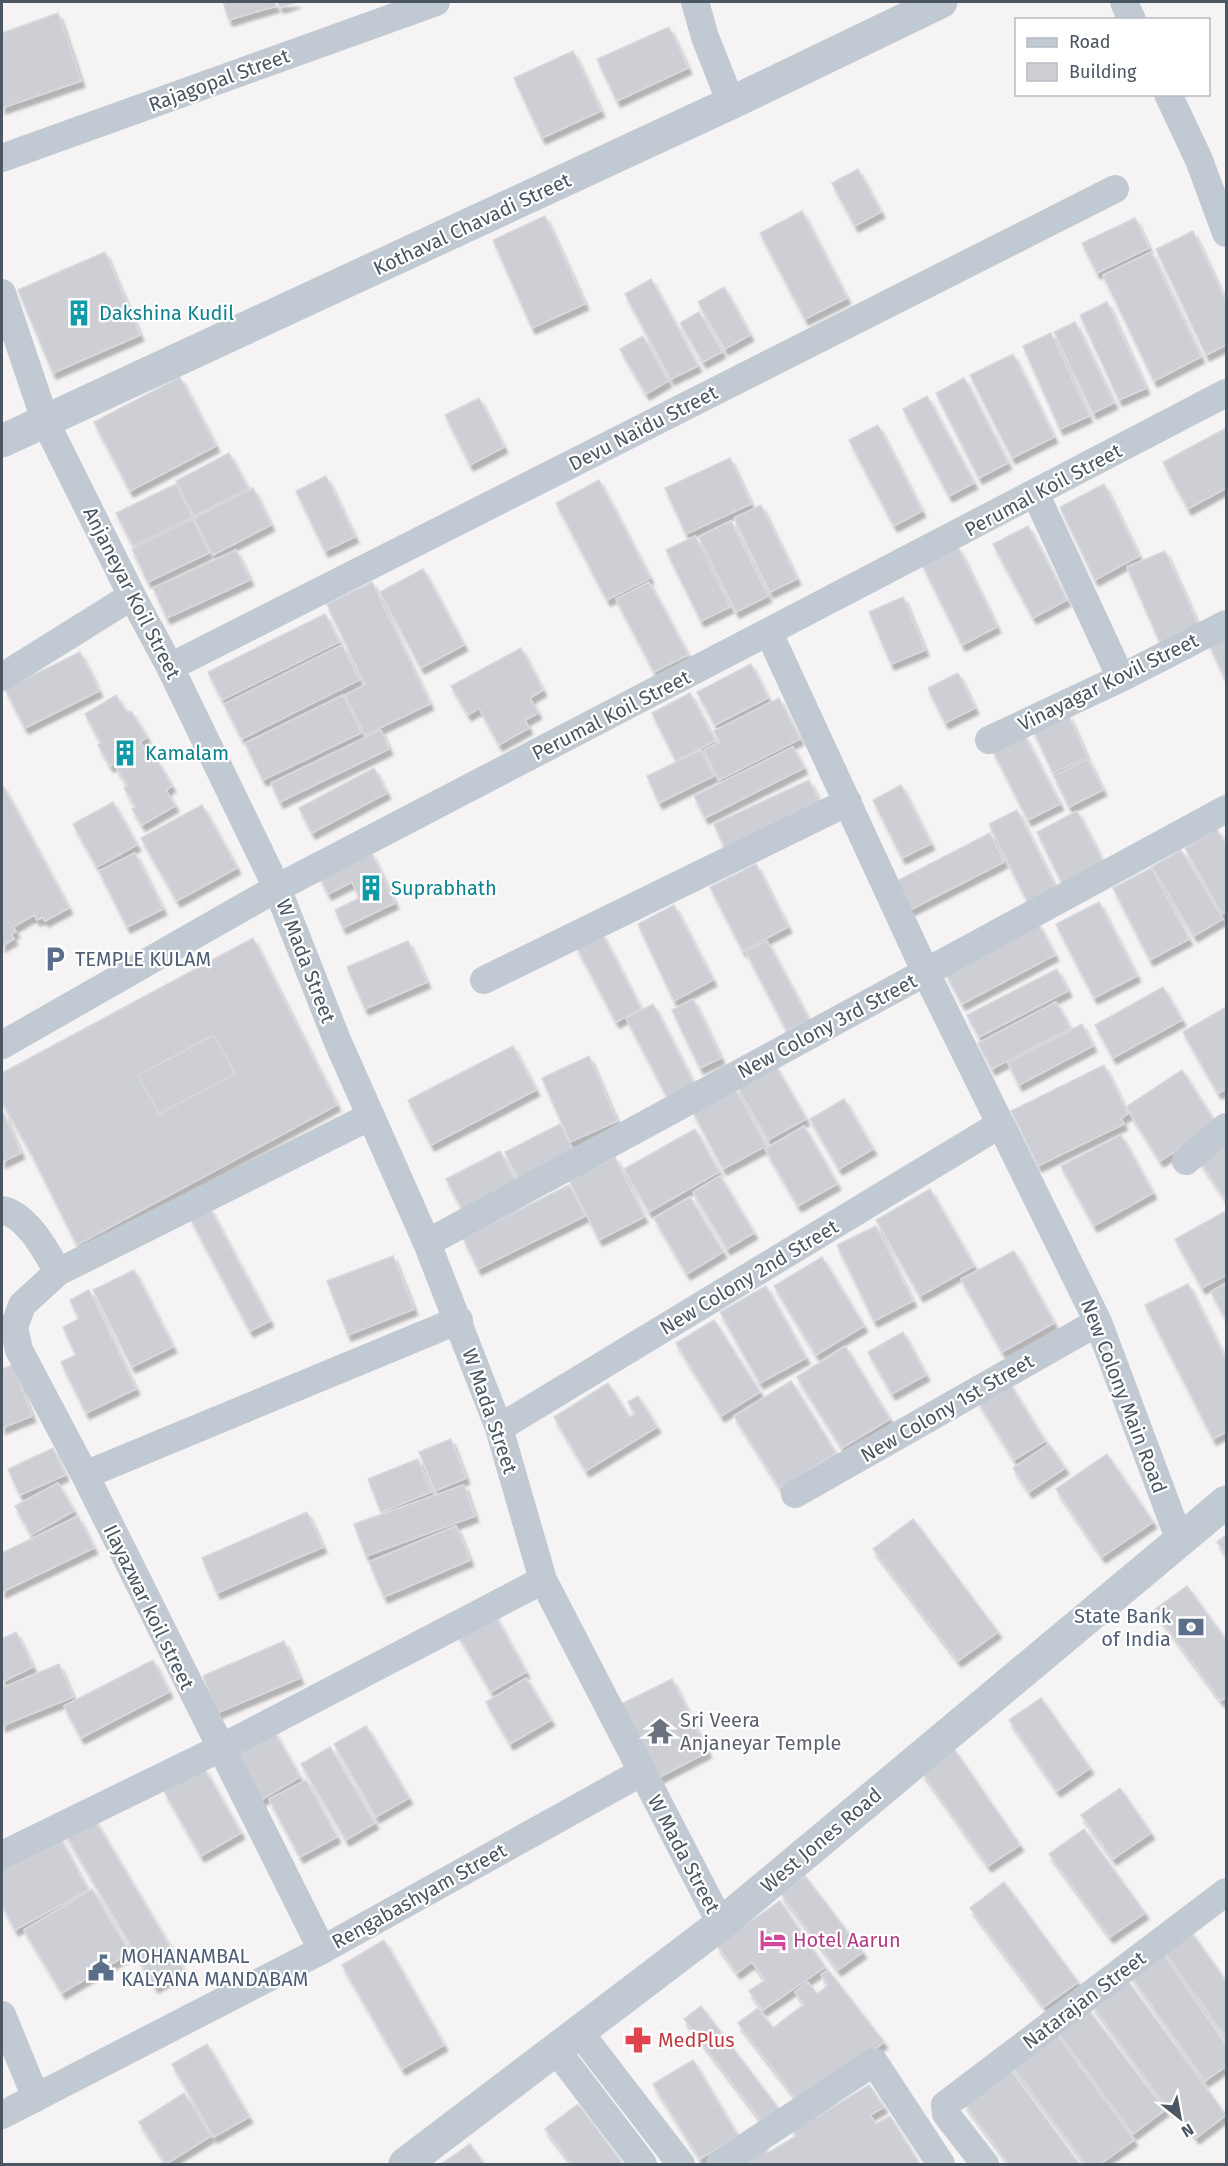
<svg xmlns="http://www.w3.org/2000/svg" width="1228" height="2166" viewBox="0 0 1228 2166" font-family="'Fira Sans',sans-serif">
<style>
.building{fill:#cdcfd5;stroke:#d7d9de;stroke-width:1.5;filter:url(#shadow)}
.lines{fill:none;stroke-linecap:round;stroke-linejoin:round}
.minor{stroke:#c1cad2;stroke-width:28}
.tertiary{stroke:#c1cad2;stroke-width:33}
.labels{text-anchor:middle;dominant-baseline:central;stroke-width:4.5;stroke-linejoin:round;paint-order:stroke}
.street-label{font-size:20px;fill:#4a5661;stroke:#fff}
.culture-label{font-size:20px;fill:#0d838f;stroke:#fff;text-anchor:start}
.service-label{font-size:20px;fill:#4e5e75;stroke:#fff;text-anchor:start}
.worship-label{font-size:20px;fill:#5b616d;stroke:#fff;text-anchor:start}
.hotel-label{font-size:20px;fill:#b23c85;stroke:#fff;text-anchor:start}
.health-label{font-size:20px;fill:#be3a42;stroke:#fff;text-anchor:start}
</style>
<defs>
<filter id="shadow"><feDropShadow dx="3.5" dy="6" stdDeviation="1.5" flood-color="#0004"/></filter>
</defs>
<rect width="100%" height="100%" fill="#f5f3f3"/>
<path class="building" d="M223 2H274L276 6 229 20Z
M278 2H297L280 7Z
M58 13 81 81 2 108V33Z
M669 27 688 68 617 101 597 59Z
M573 51 601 111 542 138 514 78Z
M858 169 881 212 855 226 832 183Z
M802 211 847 298 805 319 760 233Z
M545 216 585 304 532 328 493 240Z
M1135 218 1149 248 1097 273 1082 243Z
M1193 231 1226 302V345L1206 355 1156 249Z
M105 252 140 335 53 373 18 290Z
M1151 252 1201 357 1154 381 1103 275Z
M651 279 698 366 671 379 625 294Z
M724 287 750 335 725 349 698 302Z
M1107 302 1146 388 1119 400 1080 315Z
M699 312 722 352 703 362 680 323Z
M1075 322 1114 403 1093 413 1054 332Z
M1051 333 1089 416 1060 429 1023 346Z
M643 336 668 381 646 394 620 349Z
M1013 354 1054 437 1012 458 970 375Z
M180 377 216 446 130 491 94 422Z
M964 378 1008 463 979 478 936 393Z
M927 396 974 483 949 496 903 409Z
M479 398 504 447 470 465 445 415Z
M878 425 922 511 894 526 849 440Z
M1226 428V488L1188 509 1163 462Z
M229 453 248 488 194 516 176 481Z
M730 458 751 504 686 534 665 488Z
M326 476 355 537 325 551 296 491Z
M599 480 650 578 607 600 556 503Z
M176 484 192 517 133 546 116 513Z
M1104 484 1139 556 1095 580 1060 507Z
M253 488 271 525 213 555 194 518Z
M761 505 797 579 770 592 734 518Z
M193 519 209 553 148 582 132 549Z
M731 521 768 596 736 612 699 537Z
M1028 526 1067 600 1033 618 993 544Z
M695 536 730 607 701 621 666 550Z
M958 547 997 627 962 645 922 564Z
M236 550 250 580 167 618 153 588Z
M1165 551 1200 629 1161 645 1127 567Z
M423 569 464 645 421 668 380 592Z
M372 582 430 704 365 735 345 695 365 685 327 604Z
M649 582 688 655 654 672 616 599Z
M903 597 925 650 891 664 869 612Z
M325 614 339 642 222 700 208 672Z
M1226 633V681L1208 642Z
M342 645 359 680 242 739 224 704Z
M521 648 543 690 530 698 538 713 525 720 529 728 499 745 479 708 468 715 451 686Z
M80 652 99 691 25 728 5 689Z
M751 664 768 698 715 725 697 692Z
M958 673 975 708 945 723 928 688Z
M690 693 715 741 676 761 652 713Z
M116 695 127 713 131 711 147 737 140 742 153 763 157 760 172 786 166 790 175 806 142 825 132 809 136 807 124 788 128 786 114 764 110 766 98 745 101 743 85 714Z
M343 695 361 733 263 780 245 743Z
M779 698 800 739 719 780 704 750 720 742 714 731Z
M1068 714 1087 757 1053 773 1033 730Z
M381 730 389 749 280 802 271 783Z
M1023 733 1060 804 1028 820 992 749Z
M793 747 804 768 705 818 694 796Z
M701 750 714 776 659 803 647 776Z
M1088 759 1103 790 1069 807 1054 776Z
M374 768 387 793 312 833 299 808Z
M809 780 822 807 726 851 714 824Z
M2 784 69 908 45 921 43 917 37 920 34 915 13 927 16 932 11 934 14 939 2 946Z
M901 785 931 844 902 858 873 800Z
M113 802 137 845 97 867 73 824Z
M202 805 237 868 177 901 141 838Z
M1017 810 1057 890 1029 905 989 824Z
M1077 811 1105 866 1064 887 1037 832Z
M1217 829 1226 845V911L1222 914 1185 848Z
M990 833 1004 862 904 913 889 885Z
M1181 850 1223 919 1194 936 1152 867Z
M371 852 395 903 343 928 335 910 359 898 352 882 328 894 319 876Z
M135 853 163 909 127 927 99 871Z
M756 864 788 927 743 951 710 887Z
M1151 868 1189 939 1150 960 1113 888Z
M1099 902 1137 976 1094 998 1056 924Z
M674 905 713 980 674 1001 638 924Z
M1038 923 1055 955 962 1004 945 972Z
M601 932 641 1009 616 1022 576 946Z
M253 938 337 1105 77 1245 32 1155 2 1102V1073Z
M408 941 427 982 365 1009 347 967Z
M767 941 809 1020 787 1031 746 952Z
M1057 969 1068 991 979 1037 967 1015Z
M1163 987 1182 1020 1113 1058 1095 1025Z
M693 999 721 1058 700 1068 672 1010Z
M1056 1002 1070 1028 992 1069 978 1043Z
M653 1004 698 1092 672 1106 626 1018Z
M1226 1007V1089L1218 1093 1183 1032Z
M1082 1024 1093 1046 1019 1085 1008 1063Z
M214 1035 235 1074 159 1114 138 1075Z
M513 1046 536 1090 431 1145 408 1100Z
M589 1056 617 1121 570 1142 542 1078Z
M775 1065 806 1119 768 1140 737 1086Z
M1104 1065 1128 1114 1121 1118 1124 1124 1038 1166 1011 1111Z
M1182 1070 1217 1125 1160 1161 1126 1107Z
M734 1087 766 1146 723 1169 692 1110Z
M844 1099 873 1149 839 1169 810 1119Z
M4 1114 21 1153 2 1162V1115Z
M560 1124 576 1156 521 1184 505 1152Z
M804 1126 837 1184 798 1206 765 1149Z
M695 1129 719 1172 649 1212 624 1169Z
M1121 1135 1153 1193 1094 1226 1061 1166Z
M1226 1137V1200L1197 1157Z
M500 1151 517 1185 464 1213 446 1179Z
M615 1157 644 1217 599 1240 569 1180Z
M720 1176 754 1233 727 1249 693 1192Z
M569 1185 585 1216 478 1269 463 1238Z
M930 1189 974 1266 920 1296 876 1220Z
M690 1197 723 1252 687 1274 654 1218Z
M209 1207 270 1321 250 1331 190 1218Z
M1226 1211V1275L1202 1288 1175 1239Z
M876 1226 913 1301 874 1321 837 1245Z
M1014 1251 1054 1323 1002 1352 961 1279Z
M393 1256 414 1309 348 1335 327 1281Z
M822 1257 864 1326 816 1355 774 1286Z
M134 1270 173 1347 132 1367 93 1290Z
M1226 1283V1320L1211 1292Z
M1188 1284 1226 1360V1432L1213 1439 1145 1305Z
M766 1286 806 1358 760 1383 720 1312Z
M89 1290 136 1389 86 1413 61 1362 76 1355 63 1327 79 1319 70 1300Z
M714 1320 760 1392 721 1416 676 1343Z
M903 1332 926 1375 892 1394 868 1352Z
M845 1346 890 1419 842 1448 797 1377Z
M13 1365 32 1416 2 1428V1369Z
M791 1381 836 1453 780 1488 734 1416Z
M1008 1381 1045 1441 1014 1460 977 1400Z
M608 1383 629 1417 635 1414 628 1402 638 1396 657 1427 586 1471 554 1417Z
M451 1439 466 1478 435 1491 419 1452Z
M1049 1444 1065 1468 1029 1492 1013 1468Z
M53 1448 65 1475 20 1495 8 1469Z
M1107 1454 1153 1522 1102 1557 1056 1489Z
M418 1459 431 1492 381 1512 368 1479Z
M58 1483 74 1511 31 1535 15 1506Z
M464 1485 475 1516 366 1556 354 1524Z
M307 1512 323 1547 217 1593 202 1558Z
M78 1516 94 1548 2 1592V1553Z
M913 1519 998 1632 958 1661 873 1549Z
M456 1526 470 1560 384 1597 369 1562Z
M1226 1535V1555L1217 1542Z
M1187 1586 1226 1640V1697L1221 1701 1154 1610Z
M493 1612 526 1672 491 1692 457 1633Z
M16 1632 33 1667 2 1682V1639Z
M284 1641 300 1678 217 1713 203 1676Z
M153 1660 169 1692 81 1738 64 1706Z
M59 1664 73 1697 2 1726V1688Z
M526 1678 551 1720 510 1744 486 1702Z
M672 1679 708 1752 648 1783 611 1709Z
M1041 1698 1090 1768 1057 1791 1009 1720Z
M366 1726 409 1798 376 1817 334 1744Z
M272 1728 300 1777 259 1801 231 1752Z
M330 1747 375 1823 346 1840 301 1764Z
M954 1749 1020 1845 988 1866 922 1772Z
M204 1768 241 1833 201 1856 164 1791Z
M306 1780 337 1837 300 1857 269 1799Z
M1120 1788 1151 1833 1113 1859 1081 1815Z
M93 1817 184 1970 155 1987 64 1832Z
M1084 1829 1145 1913 1110 1937 1049 1854Z
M58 1834 88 1890 15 1930 2 1905V1864Z
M805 1876 863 1952 838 1970 781 1894Z
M1004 1882 1078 1982 1044 2007 970 1908Z
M92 1889 130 1953 62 1993 24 1930Z
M780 1901 825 1967 763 2010 749 1991 765 1980 752 1962 737 1973 717 1945Z
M1189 1929 1226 1981V2037L1162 1949Z
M384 1940 444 2045 402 2069 342 1965Z
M1161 1951 1226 2045V2066L1205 2081 1129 1973Z
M828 1970 884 2042 801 2105 738 2023 758 2008 773 2028 804 2004 795 1992 808 1982 817 1994 828 1985 821 1975Z
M1127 1980 1226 2115 1196 2138 1174 2108 1170 2111 1092 2005Z
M701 2006 782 2113 765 2126 684 2019Z
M1087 2008 1165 2110 1133 2134 1057 2031Z
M1054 2031 1134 2140 1100 2164H1086L1010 2063Z
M207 2044 249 2117 214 2137 172 2064Z
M693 2060 738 2136 700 2159 653 2084Z
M1010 2069 1079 2164H1009L964 2103Z
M869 2085 884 2107 870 2115 876 2124 890 2116 919 2163 916 2164H743L764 2145 768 2153 796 2136 791 2128 814 2113 817 2117Z
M184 2093 211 2136 166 2164 139 2122Z
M578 2104 623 2164H572L545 2129Z
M470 2144 484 2164H441Z"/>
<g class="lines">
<path class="minor" d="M695 2 705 37 731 103
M1124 2 1132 20
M1168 94 1199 160 1226 233
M2 158 436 2
M2 293 46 423 132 596 170 667 277 888 337 1040 427 1243 499 1428 543 1580 721 1924
M1036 495 1121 678
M769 633 926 973 1098 1322 1180 1541
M170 667 1115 189
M2 677 132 596
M989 740 1121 678 1226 624
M484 980 848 802
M2 1045 277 888 1226 393
M1186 1161 1226 1127
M2 1210C27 1215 46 1251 58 1272
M427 1243 1226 809
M499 1428 999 1125
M85 1475 459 1320
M795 1494 1098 1322
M2 1855 219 1749 543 1580
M322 1950 85 1475 19 1350 14 1327 22 1305 58 1272 371 1116
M2 2015 36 2098
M580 2033 681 2164
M557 2051 643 2164
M2 2115 322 1950 642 1772
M720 2164 874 2062 941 2164
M985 2164 946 2114 945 2105 1226 1892"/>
<path class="tertiary" d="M2 441 731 103 941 2
M405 2164 721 1924 1226 1502"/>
</g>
<defs>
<g id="building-bare" transform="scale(2.07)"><path d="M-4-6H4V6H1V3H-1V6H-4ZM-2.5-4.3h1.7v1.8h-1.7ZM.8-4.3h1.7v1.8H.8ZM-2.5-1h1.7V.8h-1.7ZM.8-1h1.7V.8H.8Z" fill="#0f9aa8" stroke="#fff" stroke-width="2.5" paint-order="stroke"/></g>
<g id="parking-bare" transform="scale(2.07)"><path d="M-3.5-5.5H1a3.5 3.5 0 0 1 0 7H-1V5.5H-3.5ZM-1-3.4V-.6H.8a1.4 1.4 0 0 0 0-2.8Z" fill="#5c6f8a" stroke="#fff" stroke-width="2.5" paint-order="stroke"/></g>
<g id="bank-bare" transform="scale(2.07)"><path d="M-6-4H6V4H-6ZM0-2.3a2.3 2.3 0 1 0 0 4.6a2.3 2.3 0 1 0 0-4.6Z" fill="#5c6f8a" stroke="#fff" stroke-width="2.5" paint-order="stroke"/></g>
<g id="temple-bare" transform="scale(2.07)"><path d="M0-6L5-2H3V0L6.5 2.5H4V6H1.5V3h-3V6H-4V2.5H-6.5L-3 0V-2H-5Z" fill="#6b7280" stroke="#fff" stroke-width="2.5" paint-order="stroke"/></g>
<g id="hotel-bare" transform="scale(2.07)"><path d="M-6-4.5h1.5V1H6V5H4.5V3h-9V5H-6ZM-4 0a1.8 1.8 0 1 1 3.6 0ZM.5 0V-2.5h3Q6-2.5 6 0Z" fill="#d1479c" stroke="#fff" stroke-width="2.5" paint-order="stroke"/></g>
<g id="civic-bare" transform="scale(2.07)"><path d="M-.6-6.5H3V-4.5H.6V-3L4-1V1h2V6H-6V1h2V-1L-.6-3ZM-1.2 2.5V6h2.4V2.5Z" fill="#5c6f8a" stroke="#fff" stroke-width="2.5" paint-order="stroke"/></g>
<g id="pharmacy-bare" transform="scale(2.07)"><path d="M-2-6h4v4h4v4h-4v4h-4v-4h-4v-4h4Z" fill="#e0444e" stroke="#fff" stroke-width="2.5" paint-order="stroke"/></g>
</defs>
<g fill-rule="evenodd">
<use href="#building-bare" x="79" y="313"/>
<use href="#building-bare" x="125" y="753"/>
<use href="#building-bare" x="371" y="888"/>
<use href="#parking-bare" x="55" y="959"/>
<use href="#bank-bare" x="1191" y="1627"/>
<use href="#temple-bare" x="660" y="1731"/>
<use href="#hotel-bare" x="773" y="1940"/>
<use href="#civic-bare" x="101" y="1968"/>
<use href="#pharmacy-bare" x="638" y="2040"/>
</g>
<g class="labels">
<g class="street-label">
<text transform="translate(219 80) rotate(-20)">Rajagopal Street</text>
<text transform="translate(472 224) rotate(-25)">Kothaval Chavadi Street</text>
<text transform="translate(643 428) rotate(-27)">Devu Naidu Street</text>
<text transform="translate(1043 490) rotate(-28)">Perumal Koil Street</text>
<text transform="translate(132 593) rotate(63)">Anjaneyar Koil Street</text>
<text transform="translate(1108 682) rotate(-26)">Vinayagar Kovil Street</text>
<text transform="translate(611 715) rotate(-27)">Perumal Koil Street</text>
<text transform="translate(306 961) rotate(69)">W Mada Street</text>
<text transform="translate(827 1026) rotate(-28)">New Colony 3rd Street</text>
<text transform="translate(749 1277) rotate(-31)">New Colony 2nd Street</text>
<text transform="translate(1124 1396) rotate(69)">New Colony Main Road</text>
<text transform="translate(947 1408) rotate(-30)">New Colony 1st Street</text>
<text transform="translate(490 1411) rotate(71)">W Mada Street</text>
<text transform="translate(149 1607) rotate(64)">Ilayazwar koil street</text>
<text transform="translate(821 1840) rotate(-40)">West Jones Road</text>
<text transform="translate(684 1854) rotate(62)">W Mada Street</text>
<text transform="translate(419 1896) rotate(-29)">Rengabashyam Street</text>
<text transform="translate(1084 2000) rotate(-37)">Natarajan Street</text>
</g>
<g class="culture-label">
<text x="99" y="313">Dakshina Kudil</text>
<text x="145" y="753">Kamalam</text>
<text x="391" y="888">Suprabhath</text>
</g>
<g class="service-label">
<text x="75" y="959">TEMPLE KULAM</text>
<text x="1171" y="1616" text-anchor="end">State Bank<tspan x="1171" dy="23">of India</tspan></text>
<text x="121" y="1956">MOHANAMBAL<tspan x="121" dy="23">KALYANA MANDABAM</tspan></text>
</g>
<g class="worship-label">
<text x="680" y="1720">Sri Veera<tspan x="680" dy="23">Anjaneyar Temple</tspan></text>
</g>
<g class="hotel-label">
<text x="793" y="1940">Hotel Aarun</text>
</g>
<g class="health-label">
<text x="658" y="2040">MedPlus</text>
</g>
</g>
<rect width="1228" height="2166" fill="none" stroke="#4a5661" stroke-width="6"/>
<rect x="1015" y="18" width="195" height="78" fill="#ffffff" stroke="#b7bbc0" stroke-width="1.5"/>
<rect x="1027" y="38" width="30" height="9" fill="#c1cad2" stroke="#b7bbc0" stroke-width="1.5"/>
<text x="1069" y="48" font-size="18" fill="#4a5661">Road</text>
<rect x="1027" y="63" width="30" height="18" fill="#cdcfd5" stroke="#b7bbc0" stroke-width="1.5"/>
<text x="1069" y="78" font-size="18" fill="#4a5661">Building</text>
<g transform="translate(1180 2118) rotate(149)" stroke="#ffffff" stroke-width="4.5" paint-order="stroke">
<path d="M0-4.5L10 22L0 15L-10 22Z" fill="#4a5661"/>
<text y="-9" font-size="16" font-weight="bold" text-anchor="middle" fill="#4a5661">N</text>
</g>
</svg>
